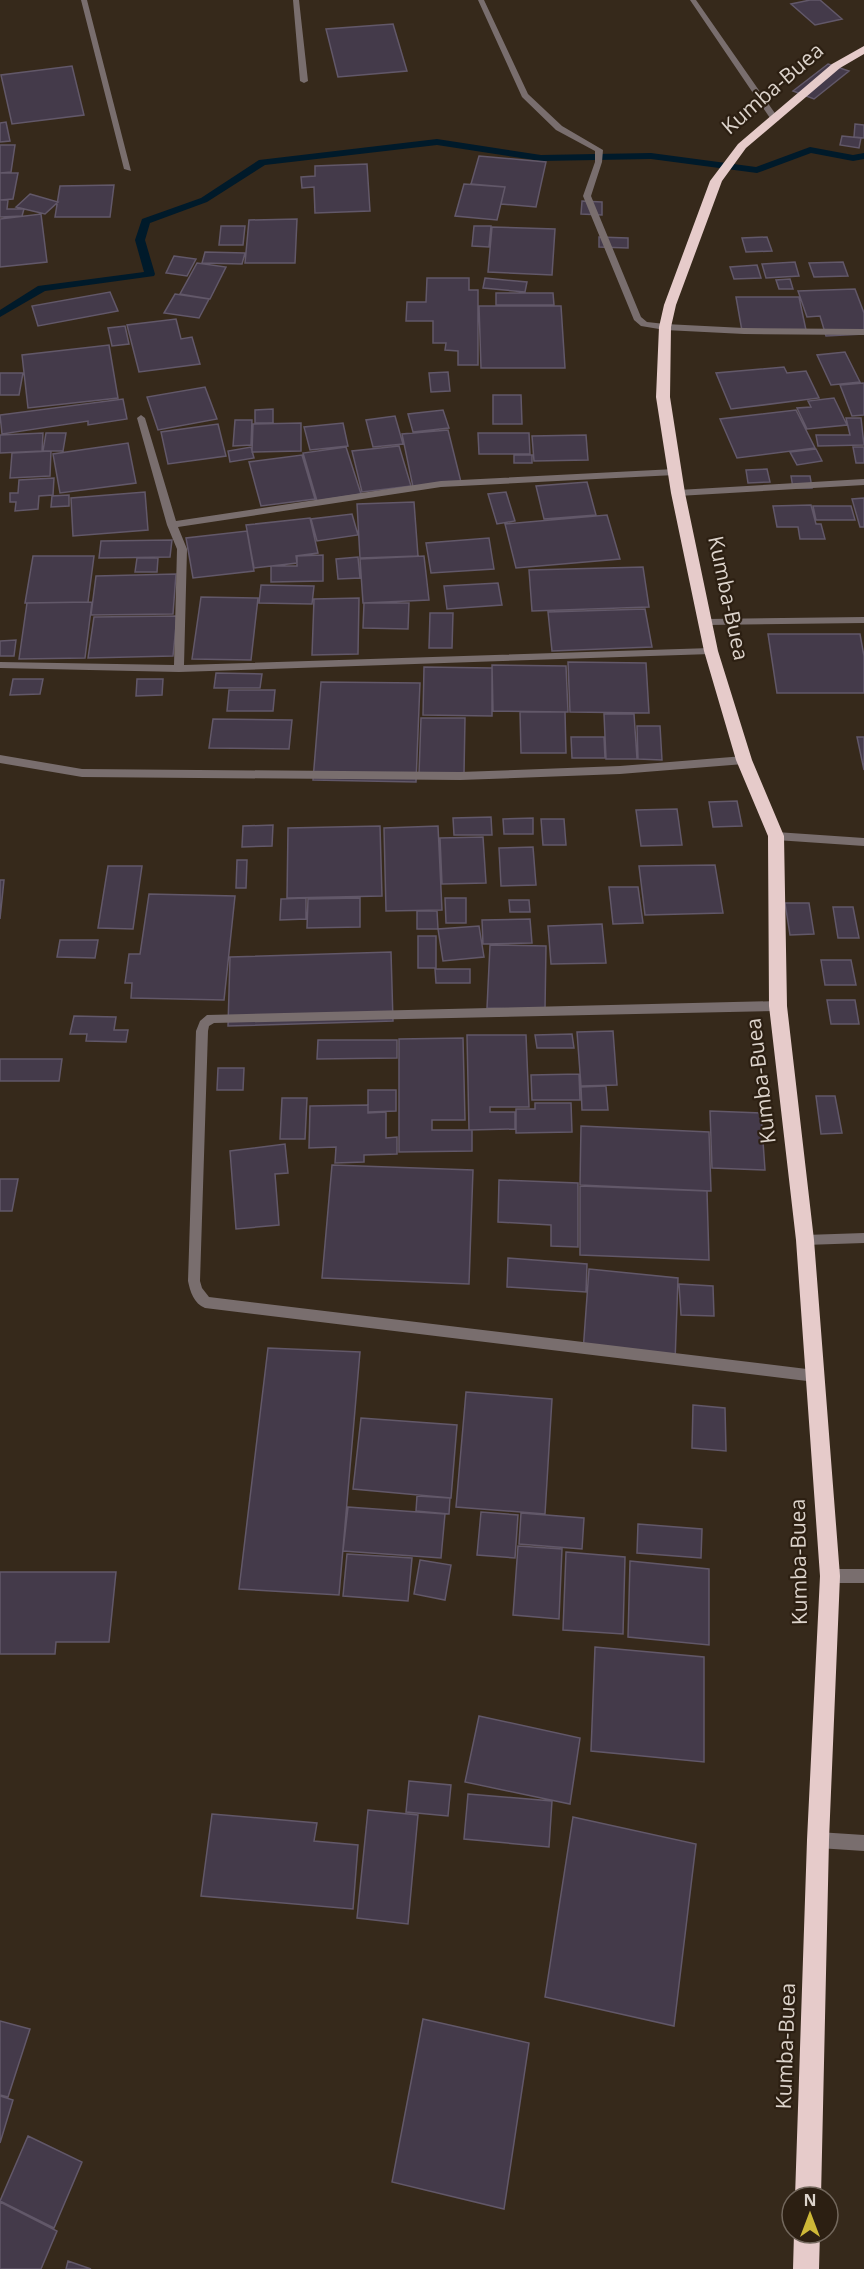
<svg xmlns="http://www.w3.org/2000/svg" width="864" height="2269" viewBox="0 0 864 2269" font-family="'Open Sans',sans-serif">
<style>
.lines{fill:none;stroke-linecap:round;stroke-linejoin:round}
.stream{fill:#001a2a;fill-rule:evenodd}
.building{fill:#443a4a;stroke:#625869;stroke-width:1.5}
.street{fill:#796e6e;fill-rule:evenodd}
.highway{fill:#e6cbca;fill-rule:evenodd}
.labels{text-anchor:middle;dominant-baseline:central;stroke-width:4.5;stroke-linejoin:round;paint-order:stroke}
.street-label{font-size:21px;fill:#dcd3cb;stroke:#2c1f12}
</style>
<rect width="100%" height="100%" fill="#36291b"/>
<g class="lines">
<path class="stream" d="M437 139 541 155 651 153 756 167 810 147 853 155 864 153V159L853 161 811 153 757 173 651 159 541 161 437 145 265 165 207 202 150 223 145 240 155 274 154 276 45 291 0 317V310L38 286 144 272 135 240 142 219 201 198 259 160Z"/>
</g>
<path class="building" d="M810 0H820L842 19 815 25 791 4Z
M393 24 407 71 338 77 326 29Z
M828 64 849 71 814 99 793 91Z
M72 66 84 115 12 124 1 75Z
M6 122 10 141 0 142V123Z
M855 124 864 125V138L854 137Z
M842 136 861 138 859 148 840 145Z
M0 145H15L11 172 0 173Z
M479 156 546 162 536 207 501 204 505 187 471 184Z
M367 164 370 211 315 213 314 187 302 188 301 177 315 176V166Z
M0 173H18L13 199 0 200Z
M464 184 505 187 497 220 455 216Z
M114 185 110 217H55L60 186Z
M30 194 58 202 45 214 16 207Z
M0 200H8L7 209H24L22 216 0 217Z
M582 201 602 202V215L581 214Z
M41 214 47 262 0 267V219Z
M297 219 295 263H245L249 220Z
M221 226H245L243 245H219Z
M474 226H491L489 247 472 246Z
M492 227 555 229 552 275 488 272Z
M599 237 628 238V248L599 247Z
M767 237 772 251 746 252 742 238Z
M205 252 245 253 242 264 202 263Z
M174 256 196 259 187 276 166 273Z
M795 262 799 276 766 278 762 264Z
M843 262 848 276 814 277 809 263Z
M197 263 226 267 210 299 180 294Z
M757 265 761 278 734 279 730 267Z
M427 278H469V290H478V365H458V351L445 350 446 343H433V321H406L407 302H426Z
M485 278 527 282 525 292 483 288Z
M790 279 793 289H779L776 280Z
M855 289 864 313V334L826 336 820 316 807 317 798 291Z
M110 292 118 311 38 326 32 306Z
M496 293H553L554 305H496Z
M175 294 209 299 199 318 164 313Z
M736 297H799L806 330 742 331Z
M479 306H561L565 368H481Z
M176 319 181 339 192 337 200 364 139 372 127 325Z
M125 326 129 344 112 346 108 328Z
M109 345 118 398 28 408 22 355Z
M845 352 860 382 831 385 817 355Z
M784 367 787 373 806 371 819 398 731 409 716 373Z
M448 372 450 391 431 392 429 373Z
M0 373H23L19 395H0Z
M864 383V415L852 416 840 385Z
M205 387 217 419 158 430 147 397Z
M493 395H521L522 424H493Z
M834 398 847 425 807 429 797 408 811 407 808 401Z
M123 399 127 419 88 425V421L2 434 0 415Z
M273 409V423H255V410Z
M443 410 449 428 413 432 408 414Z
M796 410 815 448 737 458 720 419Z
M395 416 403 444 373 447 366 420Z
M846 418H861L864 445 818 446 816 435H850Z
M235 420H252L251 445 233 446Z
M301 423V451L252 452 253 424Z
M343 423 348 446 310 450 304 427Z
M218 424 226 456 168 464 161 432Z
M448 430 461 482 413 487 402 434Z
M43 433 42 451 0 453V435Z
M46 433H66L63 451H43Z
M478 433H529L530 454H479Z
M586 435 588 460 534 461 532 436Z
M128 443 136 483 60 493 53 454Z
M399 446 411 486 362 492 352 451Z
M251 447 254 458 230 462 228 451Z
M346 447 361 494 317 501 303 453Z
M853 447H864V463H856Z
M816 449 822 461 797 465 790 452Z
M51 451 50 476 10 478 12 453Z
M302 455 315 499 261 506 249 462Z
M514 455H532V463H514Z
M767 469 770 482 748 483 746 470Z
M791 476H810L812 488H793Z
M54 478 53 495 39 496 38 509 15 511 16 502H10V493H18L19 480Z
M587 482 596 515 544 519 536 486Z
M145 492 148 530 73 536 71 498Z
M506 492 515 521 497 524 488 494Z
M69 495V506L51 507 52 496Z
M864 498V527H860L852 499Z
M414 502 418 556 360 558 357 504Z
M811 505 816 524H821L825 539H800L798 527H777L773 506Z
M813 506H851L855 520H816Z
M352 514 358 535 317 541 311 519Z
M607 515 620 559 516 568 505 524Z
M310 518 318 553 296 556 297 563 254 568 246 525Z
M247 531 254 571 193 578 186 538Z
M489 538 494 569 431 573 426 543Z
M172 540 170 557 99 558 101 541Z
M323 555V581L271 582V566H297V556Z
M33 556H94L88 602 25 603Z
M424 556 429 600 363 603 360 559Z
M358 557 360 578 338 579 336 559Z
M137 558H158L157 572H135Z
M643 567 649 607 532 611 529 570Z
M176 574 173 614 91 615 96 576Z
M498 583 502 605 447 609 444 586Z
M261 585 314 586 312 604 259 603Z
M201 597 258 598 251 660 192 659Z
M359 598 358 654 312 655 314 599Z
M92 602 85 658 19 659 27 603Z
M364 603H409L408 629 363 628Z
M645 609 652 647 552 651 548 612Z
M430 613H453L452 648H429Z
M177 616 173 656 88 658 94 617Z
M768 634H860L864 656V693H777Z
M16 640 14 656H0V641Z
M568 662 646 663 649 713 570 712Z
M492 665 566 666 568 712 493 711Z
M424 667 492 668V716L423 715Z
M216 673 262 674 260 688H214Z
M13 679H43L40 694 10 695Z
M137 679H163L162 695 136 696Z
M321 682 420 683 416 782 313 780Z
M229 690H275L273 711H227Z
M520 712H565L566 753H521Z
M604 714H634L637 759H606Z
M421 718H465L464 774H419Z
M213 719 292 720 289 749 209 748Z
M637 726H660L662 760 638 759Z
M571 737H604L605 758H572Z
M857 737H864V770Z
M737 801 742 826 713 827 709 802Z
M677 809 682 845 641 846 636 810Z
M491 817 492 835H454L453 818Z
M533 818V834H504L503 819Z
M541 819H564L566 845H543Z
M273 825 272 846 242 847 243 826Z
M380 826 382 896 287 898 288 828Z
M438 826 442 910 386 911 384 828Z
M483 837 486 883 442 884 440 838Z
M533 847 536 885 501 886 499 848Z
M237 860H247L246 888H236Z
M715 865 723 913 645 915 639 866Z
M108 866H142L133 929 98 928Z
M0 880H4L0 919Z
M609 887H638L643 923 613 924Z
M149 894 235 896 224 1000 131 998 132 983H125L129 954H140Z
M306 898V919L280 920 281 899Z
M360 898V927L307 928 308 899Z
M445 898H466V923H446Z
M509 900H529L530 912H510Z
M785 903H809L814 934 790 935Z
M833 907H853L859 938H838Z
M417 911H437L438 929H417Z
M530 919 532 943 483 944 482 920Z
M602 924 606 963 551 964 548 926Z
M479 926 484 957 443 961 438 929Z
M418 936H436V968H418Z
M60 940H98L95 958 57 957Z
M490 945 546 946 545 1010 487 1008Z
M391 952 393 1021 228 1026 230 957Z
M821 960H851L856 985H825Z
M435 969H470V983H436Z
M827 1000H855L859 1024H831Z
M74 1016 116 1017 114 1030H128L126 1042 86 1041 87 1034H70Z
M613 1031 617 1085 581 1086 577 1032Z
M572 1034 574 1048H537L535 1035Z
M467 1035H526L529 1107H490V1112H515V1129L469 1130Z
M463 1038 465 1120H432V1130H472V1151L399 1152V1039Z
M318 1040H397V1058L317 1059Z
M0 1059H62L59 1081H0Z
M218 1068H244L243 1090H217Z
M579 1074 580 1100H532L531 1075Z
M606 1086 608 1110H582L581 1087Z
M368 1090H396V1111L368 1112Z
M816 1096H835L842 1133 821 1134Z
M282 1098H307L305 1139H280Z
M535 1103H571L572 1132 516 1133V1109H535Z
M368 1105V1113L386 1112V1138L397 1137V1154L364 1155V1162L335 1163 336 1147 309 1148 310 1106Z
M710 1111 761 1113 765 1170 712 1168Z
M581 1126 709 1132 711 1191 580 1185Z
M285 1144 288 1173 275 1174 279 1225 236 1229 230 1151Z
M332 1165 473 1170 469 1284 322 1278Z
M0 1179H18L12 1211H0Z
M499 1180 578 1183V1247L551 1246V1225L498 1222Z
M580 1186 707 1191 709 1260 580 1255Z
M508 1258 587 1264 586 1292 507 1287Z
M589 1269 678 1278 675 1362 583 1352Z
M679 1284 713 1286 714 1316 681 1315Z
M268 1348 360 1352 339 1595 239 1589Z
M466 1392 552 1399 545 1514 456 1507Z
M693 1405 725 1408 726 1451 692 1448Z
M361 1418 457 1425 451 1498 353 1489Z
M417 1496 450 1498 449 1514 416 1511Z
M348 1507 445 1514 441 1558 343 1551Z
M481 1512 518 1515 515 1558 477 1555Z
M521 1513 584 1518 582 1549 519 1544Z
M638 1524 702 1529 701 1558 637 1553Z
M518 1546 562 1549 559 1619 513 1615Z
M566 1552 625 1557 623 1634 563 1630Z
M347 1554 412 1558 408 1601 343 1596Z
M420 1560 451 1565 445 1600 414 1594Z
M630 1561 709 1569V1645L628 1637Z
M0 1572H116L109 1642H56L55 1654H0Z
M595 1647 704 1657V1762L591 1751Z
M479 1716 580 1738 570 1804 465 1782Z
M409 1781 451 1785 448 1816 406 1812Z
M468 1794 552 1801 549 1847 464 1839Z
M368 1810 418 1815 408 1924 357 1918Z
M212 1814 317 1823 314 1841 358 1845 353 1909 201 1896Z
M573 1817 696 1844 674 2026 545 1997Z
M423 2019 529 2043 504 2209 392 2182Z
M0 2021 30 2029 8 2097 0 2095Z
M0 2096 13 2100 0 2143Z
M28 2136 82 2162 54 2228 0 2201Z
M0 2202 57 2231 41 2269H0Z
M68 2261 91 2269H66Z"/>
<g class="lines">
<path class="street" d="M81 0H87L131 171 124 169Z
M293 0H299L308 81 304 83 300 81Z
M478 0H484L528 94 562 126 603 150 602 162 591 196 641 317 647 322 665 324 744 328 864 329V335L744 334 665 330 641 326 634 320 583 196 595 162V151L556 130 522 97Z
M690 0H696L779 119 778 121H772Z
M141 415 145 418 176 521 441 481 675 469 680 472 675 475 441 487 178 527 187 549 184 665 711 648 716 651 711 654 179 672 0 668V662L174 665 177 549 167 525 137 418Z
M864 479V485L678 496 673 493 678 490Z
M864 617V623L707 625 702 622 707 619Z
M0 755 82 769 460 772 620 766 744 756 749 760 744 764 620 774 460 780 82 777 0 763Z
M776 832 864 838V846L776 840 771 836Z
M778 1001 784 1006 778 1011 214 1023 209 1026 208 1031 200 1281 202 1288 209 1297 815 1370 820 1372 822 1376 820 1380 815 1382 205 1308C194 1304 190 1291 188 1281L196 1031 200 1021 207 1015Z
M864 1233V1243L805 1245 801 1244 799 1240 801 1236 805 1235Z
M830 1569H864V1583H830L825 1581 823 1576 825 1571Z
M818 1832 864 1835V1851L818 1848 813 1845 810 1840 813 1835Z"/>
<path class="highway" d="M864 46V54L840 68 746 148 722 181 676 305 671 327 670 397 685 493 718 651 752 760 784 836 787 1006 814 1240 840 1576 829 1840 821 2197H795L807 1840 820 1576 796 1240 769 1006 768 836 736 760 704 651 671 493 656 397 659 327 664 305 710 181 738 144 832 64Z
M794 2233H820L819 2269H793Z"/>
</g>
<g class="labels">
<g class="street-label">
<text transform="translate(772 88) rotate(-41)">Kumba-Buea</text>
<text transform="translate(729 598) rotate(78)">Kumba-Buea</text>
<text transform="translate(760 1081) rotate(-97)">Kumba-Buea</text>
<text transform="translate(798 1562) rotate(-91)">Kumba-Buea</text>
<text transform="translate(785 2046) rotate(-88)">Kumba-Buea</text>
</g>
</g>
<g transform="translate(810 2215)"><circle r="28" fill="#2c1f12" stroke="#72675c" stroke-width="1.5"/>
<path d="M0-4.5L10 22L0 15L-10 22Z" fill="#ceb837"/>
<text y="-9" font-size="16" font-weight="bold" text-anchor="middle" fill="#dcd3cb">N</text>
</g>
</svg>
